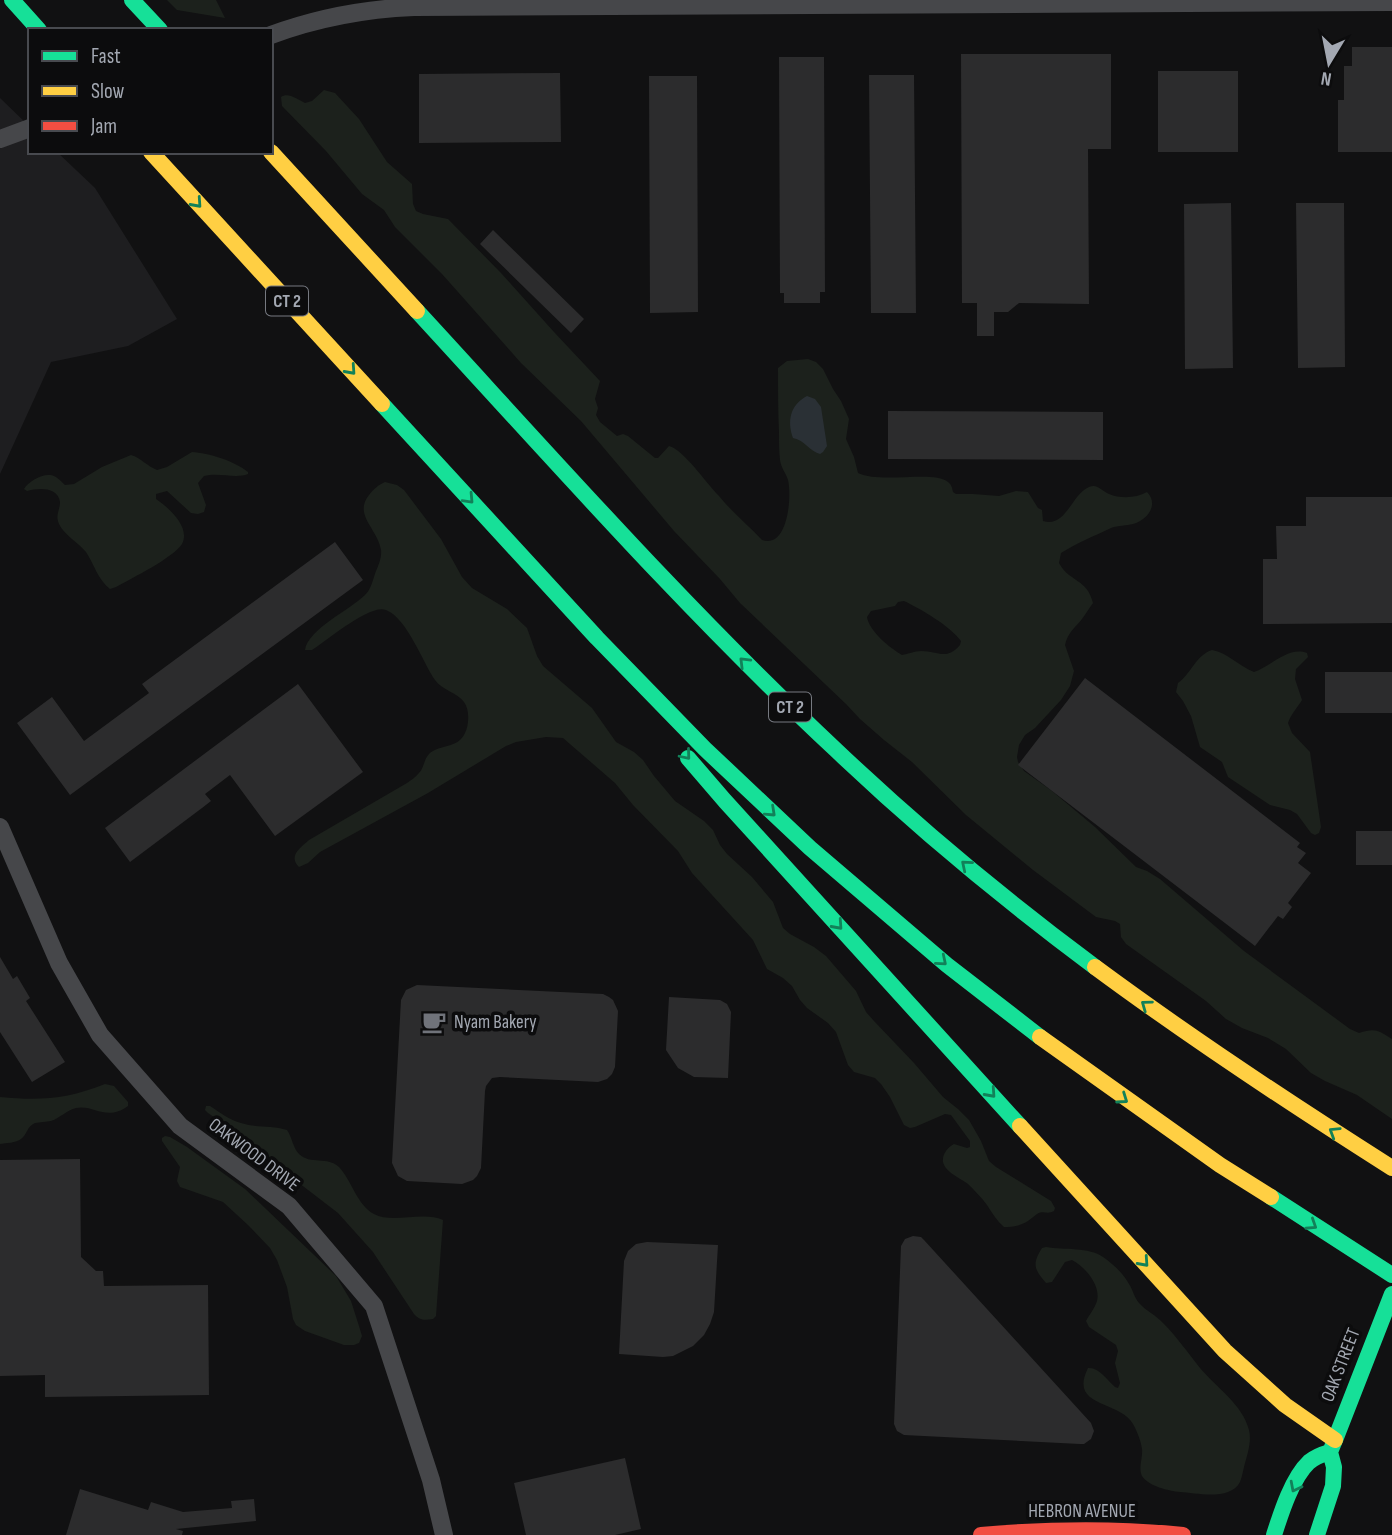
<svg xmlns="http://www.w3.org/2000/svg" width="1392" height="1535" viewBox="0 0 1392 1535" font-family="'Sofia Sans Condensed',sans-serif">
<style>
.built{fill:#1e1e20}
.green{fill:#1c211c;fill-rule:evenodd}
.water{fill:#2a3035}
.building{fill:#2c2c2d}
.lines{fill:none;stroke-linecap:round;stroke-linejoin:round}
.street{stroke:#46474a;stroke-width:18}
.fast{stroke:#16e098;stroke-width:16}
.slow{stroke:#ffcf43;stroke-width:16}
.jam{stroke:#f24e42;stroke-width:16}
.oneway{stroke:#128159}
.labels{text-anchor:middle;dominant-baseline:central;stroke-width:7;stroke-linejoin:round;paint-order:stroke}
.shield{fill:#0c0c0d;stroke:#767980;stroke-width:2}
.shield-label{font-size:18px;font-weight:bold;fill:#a3a8b2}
.poi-label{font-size:19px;fill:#a3a8b2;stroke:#0c0c0d;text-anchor:start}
.street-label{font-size:19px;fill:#a3a8b2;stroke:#0c0c0d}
</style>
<rect width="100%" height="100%" fill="#111112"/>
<path class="built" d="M0 98 30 127V152H57L95 188 177 319 128 346 51 362 0 474Z"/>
<path class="green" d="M167 0H216L225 18 177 10Z
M324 90 335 93 359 119 387 162 412 184 413 204 416 211 423 214 448 219 501 273 554 332 600 381 595 399 598 408 596 415 600 422 617 436 623 434 628 436 655 458H658L669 446C684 450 707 484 719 496 732 512 748 525 762 540 788 549 792 496 788 480 786 473 781 468 780 460 779 451 779 442 779 433 778 411 778 389 778 368L787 361 808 359 816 362 823 369 833 389 841 401 849 419 846 439 854 457 858 473C881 484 934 470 948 482 952 485 952 488 953 492L956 494H973L999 496 1016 491 1028 492 1038 508 1042 510 1043 521C1066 528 1071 495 1089 487 1097 483 1102 491 1109 494 1121 499 1136 498 1147 492 1159 504 1148 520 1133 524 1126 526 1119 525 1111 528 1094 536 1077 543 1061 553L1059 563C1070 583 1087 578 1093 603 1089 608 1086 614 1082 619 1075 628 1068 632 1065 645L1074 671 1070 686 1061 700 1035 728 1025 735 1019 745 1017 757 1018 762 1024 771 1052 791 1095 827 1136 867 1147 871 1160 879 1244 951 1350 1029 1359 1033C1375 1028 1378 1030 1392 1039V1119L1357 1095 1325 1081 1311 1073 1286 1049 1268 1038 1242 1028 1226 1019 1206 1001 1126 944 1121 937 1120 924 1115 921 1096 917 1033 870 966 815 912 762 884 740 860 719 846 704 740 603 720 579 674 531 581 421 521 363 442 274 395 227 384 210 362 194 326 151 282 106 281 97C288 92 297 99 305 103L312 101ZM904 601C921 609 950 626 961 641L960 645C946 661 938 651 921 651 915 651 908 654 902 655 890 648 869 631 867 617L871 611 895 606 898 602Z
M192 452C208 453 235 461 248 472V474C235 479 219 472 204 476L198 483 206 505 204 512 198 514 191 513 167 491 156 494V499C168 507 191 527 182 544 173 558 132 578 116 587L110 589C98 580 94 564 86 552 78 542 64 535 59 524 55 515 60 510 60 502 58 486 37 488 27 491L24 489C28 482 41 474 50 475 55 475 61 481 65 485L74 484 102 467 131 455C141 458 147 466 157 470L167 467Z
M385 482 397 485 404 490 441 539 462 577 472 588 507 609 527 628 537 656 543 666 592 708 616 742 634 752 643 760 654 776 675 801 704 821 713 830 720 845 727 854 752 877 773 902 783 928 790 934 814 947 826 956 856 991 866 1012 874 1021 914 1063 943 1097 958 1109 969 1120 981 1141 989 1161 996 1167 1051 1201 1055 1208 1054 1211C1047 1215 1044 1210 1037 1214 1034 1216 1031 1219 1028 1221 1020 1226 1013 1227 1004 1227 997 1221 992 1213 987 1205 981 1197 975 1191 968 1184 960 1178 945 1172 943 1162 942 1154 948 1147 954 1144L967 1148 970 1147V1141L951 1115 945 1114 915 1127 910 1128 904 1125 890 1097 881 1084 875 1078 854 1072 848 1065 836 1032 828 1023 807 1008 800 1000 792 986 783 978 767 969 753 940 692 873 678 851 633 805 615 783 563 738 546 737 516 742 506 746 428 793 320 852 308 863 299 867C288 856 300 848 309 840L407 783C411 780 416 777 419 773 424 768 424 759 429 754 439 744 458 749 465 733 469 725 470 710 464 702 458 693 442 690 435 680 423 663 407 618 386 610 371 603 326 641 312 650H305C308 629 350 610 365 595 371 590 373 579 376 571 379 564 382 557 381 550 378 529 353 515 369 495 374 489 378 485 385 482Z
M1212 650C1228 653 1239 666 1254 672 1272 666 1288 646 1307 653L1308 657 1296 669 1295 679 1302 700C1297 708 1291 714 1288 723L1292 733 1310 752 1321 827 1319 833 1315 835 1311 833 1297 814 1290 810 1270 805 1228 777 1222 762 1200 747 1191 716 1183 701 1176 692 1178 683C1191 674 1196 655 1212 650Z
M105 1084 114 1086 128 1102V1106C106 1122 94 1104 76 1108 67 1110 60 1118 51 1121 46 1122 40 1122 35 1123 27 1126 27 1135 21 1139 16 1143 6 1143 0 1144V1097C41 1101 67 1099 105 1084Z
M206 1106H210C219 1112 230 1120 241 1123 256 1128 272 1125 287 1130 292 1137 293 1148 299 1154 310 1165 328 1156 339 1167 352 1181 357 1205 374 1214 392 1224 423 1211 443 1220L436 1316 433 1319C425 1320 420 1321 414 1314L373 1252 338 1213 282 1170 258 1148 208 1113 205 1110Z
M165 1136 170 1137 187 1147 245 1189 336 1276 351 1301 359 1326 362 1336 359 1343 354 1345H344L305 1331 296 1325 293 1319 287 1287 277 1260 270 1248 248 1225 223 1202 180 1187 177 1181 180 1167 162 1141V1138Z
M1046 1247C1064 1250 1089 1247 1103 1257 1113 1264 1123 1273 1129 1284 1133 1290 1134 1297 1139 1303 1146 1311 1156 1315 1163 1323 1177 1337 1188 1353 1200 1368 1216 1387 1243 1405 1249 1430 1252 1442 1247 1455 1244 1467 1243 1471 1242 1477 1240 1482 1230 1501 1197 1493 1180 1492 1169 1491 1148 1486 1142 1476 1138 1468 1143 1458 1142 1449 1141 1441 1137 1431 1133 1424 1120 1400 1068 1408 1088 1368 1099 1367 1107 1380 1115 1387L1118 1388 1120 1383 1115 1363 1118 1351 1116 1345 1089 1327 1086 1321C1089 1315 1095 1308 1097 1301 1101 1285 1085 1267 1072 1260L1065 1262 1052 1282 1046 1283C1034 1269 1032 1264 1042 1248Z"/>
<path class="water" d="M807 396 815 399 821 407 827 446 823 452 820 454C809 451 805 440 793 438 787 421 790 405 807 396Z"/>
<path class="building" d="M1352 47H1392V152H1338V100H1344V66H1352Z
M961 54H1111V149H1088L1089 304 1019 303 1008 312H994V336H977V303H962Z
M779 57H824L825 292H820V303H784V293H780Z
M1158 71H1238V152H1158Z
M560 73 561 142 419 143V74Z
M869 75H914L916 313H871Z
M649 76H697L698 312 650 313Z
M1231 203 1233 368 1185 369 1184 204Z
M1296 203H1344L1345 367 1298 368Z
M493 230 584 319 571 333 480 244Z
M888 411 1103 412V460L888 459Z
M1306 497H1392V623L1263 624V559H1277L1276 526H1306Z
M335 542 363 580 70 795 17 723 52 697 84 741 149 693 142 684Z
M1325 672H1392V713H1325Z
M1085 678 1300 843 1297 847 1306 853 1298 863 1311 873 1288 903 1292 907 1283 919 1278 916 1255 946 1018 765Z
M298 684 363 772 275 836 230 775 205 794 211 801 202 808 130 862 105 828Z
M1356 831H1392V865H1356Z
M0 957 13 979 17 976 30 998 26 1001 65 1062 32 1082 0 1032Z
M417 985 603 994 609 997 613 1000 618 1011 615 1067 612 1074 607 1079 598 1082 500 1077 492 1078 486 1086 485 1091 481 1168 477 1176 473 1180 462 1184 407 1181 398 1176 392 1163 401 1000 406 990Z
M669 997 720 1000 727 1004 731 1012 728 1078 694 1077 678 1068 666 1050Z
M80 1159 81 1257 96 1271H103L104 1286 208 1285 209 1395 45 1397V1375L0 1376V1160Z
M913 1236 921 1237 924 1240 1091 1423 1094 1431 1091 1439 1084 1444H1080L904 1435 897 1431 894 1424 901 1246 905 1239Z
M647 1242 718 1245 714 1312 710 1324 704 1335 693 1346 673 1356 663 1357 619 1354 624 1261 628 1251 636 1244Z
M625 1458 641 1529 615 1535H526L514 1483Z
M80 1489 148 1510 151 1502 183 1512 232 1508 231 1501 254 1499 256 1521 176 1529 183 1531 182 1535H66Z"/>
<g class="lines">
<path class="street" d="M271 35C317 18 365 9 414 7L1392 2
M0 139 30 128
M0 827 59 963 100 1035 180 1126 289 1206 374 1306 431 1480 444 1535"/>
<path class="fast" d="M12 0 39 30
M132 0 160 30
M417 311C554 460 688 612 836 750 918 828 1005 900 1095 967
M382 404 597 638 705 749 810 848 947 965 1040 1037
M688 758 725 801 1020 1126
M1271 1197 1392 1275
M1335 1440 1392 1294
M1274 1535C1281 1513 1292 1478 1309 1462 1315 1457 1323 1454 1330 1452
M1317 1535 1333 1486 1334 1467 1330 1452 1335 1440"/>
<path class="slow" d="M151 152 382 404
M271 152 417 311
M1095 967C1191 1038 1291 1104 1392 1168
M1040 1037 1220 1165 1271 1197
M1020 1126 1225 1351 1285 1405 1335 1440"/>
<path class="jam" d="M981 1535C1049 1529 1115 1528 1183 1535"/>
</g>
<defs><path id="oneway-chevron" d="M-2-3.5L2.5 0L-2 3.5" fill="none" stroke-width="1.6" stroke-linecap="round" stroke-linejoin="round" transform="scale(1.75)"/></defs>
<g class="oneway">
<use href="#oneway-chevron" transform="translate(197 203) rotate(48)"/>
<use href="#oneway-chevron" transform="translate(351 370) rotate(48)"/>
<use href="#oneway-chevron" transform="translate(469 499) rotate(47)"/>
<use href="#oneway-chevron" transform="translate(744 662) rotate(-135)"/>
<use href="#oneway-chevron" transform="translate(686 755) rotate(50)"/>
<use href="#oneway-chevron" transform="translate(771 812) rotate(43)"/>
<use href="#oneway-chevron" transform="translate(966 865) rotate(-140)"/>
<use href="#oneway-chevron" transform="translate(838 925) rotate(48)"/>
<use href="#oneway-chevron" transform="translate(942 961) rotate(40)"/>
<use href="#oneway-chevron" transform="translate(1146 1005) rotate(-144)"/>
<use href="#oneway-chevron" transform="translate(991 1093) rotate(48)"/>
<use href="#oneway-chevron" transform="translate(1123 1099) rotate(35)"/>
<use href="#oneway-chevron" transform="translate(1334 1132) rotate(-148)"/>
<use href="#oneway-chevron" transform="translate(1312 1225) rotate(33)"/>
<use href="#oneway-chevron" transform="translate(1144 1262) rotate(48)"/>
<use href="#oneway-chevron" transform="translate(1295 1487) rotate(117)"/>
</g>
<defs>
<g id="cafe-bare" transform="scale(1.89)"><path d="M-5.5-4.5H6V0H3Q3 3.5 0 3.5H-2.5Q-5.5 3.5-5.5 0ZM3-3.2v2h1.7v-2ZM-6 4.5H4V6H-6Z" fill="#70737a" stroke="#0c0c0d" stroke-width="2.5" paint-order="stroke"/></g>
</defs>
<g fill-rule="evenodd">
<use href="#cafe-bare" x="434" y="1022"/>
</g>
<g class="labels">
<g class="shield">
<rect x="266" y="286.5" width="42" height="29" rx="5"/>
<rect x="769" y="692.5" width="42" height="29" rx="5"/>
</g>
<g class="shield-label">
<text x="287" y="301">CT 2</text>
<text x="790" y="707">CT 2</text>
</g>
<g class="poi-label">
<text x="454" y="1022">Nyam Bakery</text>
</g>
<g class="street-label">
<text transform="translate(254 1155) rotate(37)">OAKWOOD DRIVE</text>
<text transform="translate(1341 1365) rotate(-69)">OAK STREET</text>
<text x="1082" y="1511">HEBRON AVENUE</text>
</g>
</g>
<rect x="28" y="28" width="245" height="126" fill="#0c0c0d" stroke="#484a4f" stroke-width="2"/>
<rect x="42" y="51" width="35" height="10" fill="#16e098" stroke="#484a4f" stroke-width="2"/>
<text x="91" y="63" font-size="21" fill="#a3a8b2">Fast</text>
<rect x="42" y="86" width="35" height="10" fill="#ffcf43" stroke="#484a4f" stroke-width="2"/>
<text x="91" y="98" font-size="21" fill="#a3a8b2">Slow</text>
<rect x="42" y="121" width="35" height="10" fill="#f24e42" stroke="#484a4f" stroke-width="2"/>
<text x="91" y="133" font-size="21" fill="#a3a8b2">Jam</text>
<g transform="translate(1329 63) rotate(190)" stroke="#0c0c0d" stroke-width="5" paint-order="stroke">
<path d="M0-5L12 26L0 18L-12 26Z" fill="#a3a8b2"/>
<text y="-10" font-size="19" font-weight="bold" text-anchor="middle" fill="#a3a8b2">N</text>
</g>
</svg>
